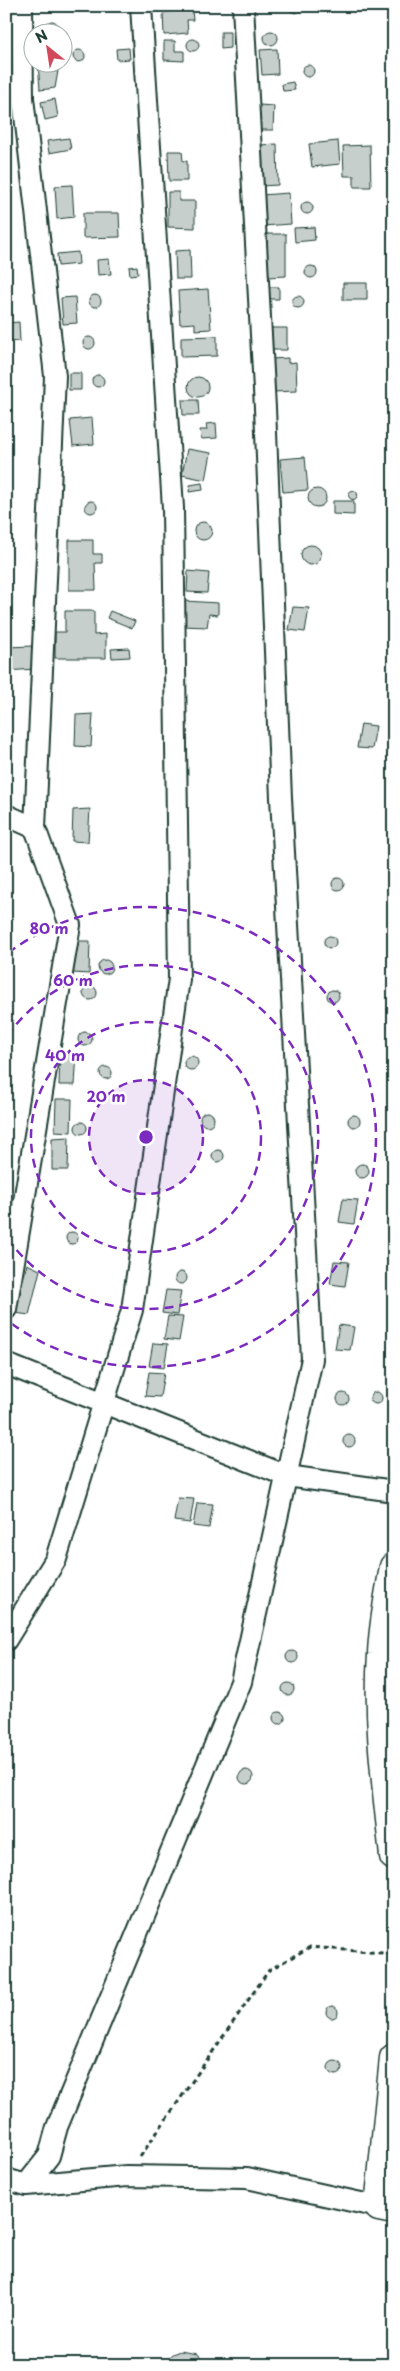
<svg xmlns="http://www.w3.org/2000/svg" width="400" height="2371" viewBox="0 0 400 2371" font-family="'Playpen Sans',sans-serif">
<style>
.building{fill:#c7cfcc;stroke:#1f3d34}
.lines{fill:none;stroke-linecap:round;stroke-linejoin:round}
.street-casing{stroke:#1f3d34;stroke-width:24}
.secondary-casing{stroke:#1f3d34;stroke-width:31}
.path{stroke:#1f3d34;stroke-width:3;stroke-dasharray:5 4;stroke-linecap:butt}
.street{stroke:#fff;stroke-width:20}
.secondary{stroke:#fff;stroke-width:28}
.ring{fill:none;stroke:#7b2cbf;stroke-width:2.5;stroke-dasharray:9 6}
.centre{fill:#7b2cbf;stroke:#fff;stroke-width:2.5}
.ring-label{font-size:15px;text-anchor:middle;font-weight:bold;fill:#7b2cbf;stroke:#fff;stroke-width:5;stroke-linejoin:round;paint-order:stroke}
</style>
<rect width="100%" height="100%" fill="#fff"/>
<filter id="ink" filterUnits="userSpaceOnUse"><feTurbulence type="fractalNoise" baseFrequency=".02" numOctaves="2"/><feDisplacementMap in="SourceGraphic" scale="10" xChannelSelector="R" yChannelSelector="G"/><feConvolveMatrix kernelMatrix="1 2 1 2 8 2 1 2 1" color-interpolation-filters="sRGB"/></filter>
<g filter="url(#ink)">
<path class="building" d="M291 6H301L303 10 296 13 290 11Z
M192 10 193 20H187L188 33 164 35 163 13Z
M46 27a6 6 0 1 1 12 0a6 6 0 1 1-12 0Z
M264 38a7 7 0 1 1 14 0a7 7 0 1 1-14 0Z
M221 32H230V48L221 49Z
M187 45a6 6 0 1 1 12 0a6 6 0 1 1-12 0Z
M164 41H175V51H184V61L164 60Z
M129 48 130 59 117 60 116 49Z
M277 49 278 74 262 75 260 50Z
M73 56a6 6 0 1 1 12 0a6 6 0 1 1-12 0Z
M38 62H49L50 72 58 71 55 88 40 90Z
M302 71a6 6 0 1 1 12 0a6 6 0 1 1-12 0Z
M293 82 295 90 283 91 282 84Z
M55 99 58 117 45 120 41 102Z
M259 105 274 106 273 130H258Z
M69 138 71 149 49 153 47 141Z
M338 141 340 164 312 167 309 144Z
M8 144 10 166 6 167V145Z
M277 144 278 185 261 186 260 145Z
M370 145 371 187H354V176H344L343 146Z
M168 151H182L183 161H187V181H169Z
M72 185 74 217 57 219 55 186Z
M168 192H179V201H195V228L168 227Z
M289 193 291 224 263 226 261 195Z
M301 208a6 6 0 1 1 12 0a6 6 0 1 1-12 0Z
M83 213H119L120 237 83 238Z
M314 227 315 240 295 242 294 228Z
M267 234H286V276L268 277Z
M190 250 191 279H176L175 251Z
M78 252 79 264 58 266 57 254Z
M109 259 111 274 98 275 97 260Z
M305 272a6 6 0 1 1 12 0a6 6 0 1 1-12 0Z
M137 266 138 274 130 275 129 267Z
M343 283H367V300H343Z
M266 287H279V299H266Z
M208 289 211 329 195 330V323L180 324 178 291Z
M89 301a6 6 0 1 1 12 0a6 6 0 1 1-12 0Z
M292 302a6 6 0 1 1 12 0a6 6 0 1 1-12 0Z
M75 297 77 323 63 324 61 298Z
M19 322 20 341 6 342V323Z
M265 328H287V350H265Z
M217 336V356L181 357V337Z
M83 343a6 6 0 1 1 12 0a6 6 0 1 1-12 0Z
M288 358V363L296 362 297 391 273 392 271 359Z
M69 373H81V390H69Z
M92 381a6 6 0 1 1 12 0a6 6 0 1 1-12 0Z
M188 387a10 10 0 1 1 20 0a10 10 0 1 1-20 0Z
M182 400H198L199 415H183Z
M92 418 94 444 73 446 70 420Z
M216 423 217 438 201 439 200 430H207L206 424Z
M187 449 211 453 206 480 182 475Z
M305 457 308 490 283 492 280 459Z
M202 483 203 490 189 492 190 485Z
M308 498a9 9 0 1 1 18 0a9 9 0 1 1-18 0Z
M348.5 495a4.5 4.5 0 1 1 9 0a4.5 4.5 0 1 1-9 0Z
M85 507a6 6 0 1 1 12 0a6 6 0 1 1-12 0Z
M333 501H354V515L333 514Z
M194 531a9 9 0 1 1 18 0a9 9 0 1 1-18 0Z
M69 540H93V554H102V563H95L96 590H69Z
M301 555a10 10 0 1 1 20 0a10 10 0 1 1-20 0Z
M188 571 209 573 207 593 187 592Z
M185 601 218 603V615L209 614 207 627 183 626Z
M293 607 309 608 305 632 289 630Z
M65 611H94V635L106 634V658H55V632H65Z
M110 611 135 621 132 628 107 618Z
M33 646 35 669 6 671V647Z
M129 648 130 657 112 658 111 649Z
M93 714 91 747 75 746 76 715Z
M361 724 376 726 372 749 357 748Z
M90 809 88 842 72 841 73 810Z
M332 884a6 6 0 1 1 12 0a6 6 0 1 1-12 0Z
M324 942a6 6 0 1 1 12 0a6 6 0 1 1-12 0Z
M74 941H90L89 974 73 973Z
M98 967a7 7 0 1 1 14 0a7 7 0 1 1-14 0Z
M83 993a7 7 0 1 1 14 0a7 7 0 1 1-14 0Z
M327 996a6 6 0 1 1 12 0a6 6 0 1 1-12 0Z
M78 1039a7 7 0 1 1 14 0a7 7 0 1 1-14 0Z
M77 1052 75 1085H59L60 1053Z
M184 1063a7 7 0 1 1 14 0a7 7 0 1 1-14 0Z
M100 1073a6 6 0 1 1 12 0a6 6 0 1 1-12 0Z
M56 1099H72L71 1132 55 1131Z
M200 1119a7 7 0 1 1 14 0a7 7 0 1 1-14 0Z
M348 1121a6 6 0 1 1 12 0a6 6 0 1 1-12 0Z
M75 1128a6 6 0 1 1 12 0a6 6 0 1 1-12 0Z
M69 1137 68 1170H52V1138Z
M212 1156a6 6 0 1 1 12 0a6 6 0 1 1-12 0Z
M355 1171a7 7 0 1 1 14 0a7 7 0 1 1-14 0Z
M343 1199 358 1200 354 1224 339 1222Z
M66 1238a6 6 0 1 1 12 0a6 6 0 1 1-12 0Z
M334 1261 349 1262 345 1286 330 1284Z
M27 1264 40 1270 29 1315 15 1313Z
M175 1278a6 6 0 1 1 12 0a6 6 0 1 1-12 0Z
M166 1290 181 1291 177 1315 162 1313Z
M168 1316 183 1317 179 1341 164 1339Z
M339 1325 354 1327 350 1350 335 1349Z
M153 1343 168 1344 164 1368 149 1366Z
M149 1372 164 1373 160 1397 145 1396Z
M370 1398a6 6 0 1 1 12 0a6 6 0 1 1-12 0Z
M337 1399a6 6 0 1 1 12 0a6 6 0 1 1-12 0Z
M343 1441a6 6 0 1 1 12 0a6 6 0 1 1-12 0Z
M178 1498 194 1499 190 1523 174 1521Z
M197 1503 213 1504 209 1528 193 1526Z
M286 1657a6 6 0 1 1 12 0a6 6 0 1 1-12 0Z
M282 1689a6 6 0 1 1 12 0a6 6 0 1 1-12 0Z
M273 1718a6 6 0 1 1 12 0a6 6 0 1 1-12 0Z
M239 1777a7 7 0 1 1 14 0a7 7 0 1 1-14 0Z
M326 2012a6 6 0 1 1 12 0a6 6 0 1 1-12 0Z
M328 2068a7 7 0 1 1 14 0a7 7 0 1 1-14 0Z
M180 2351 197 2354 207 2365H162L172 2354Z"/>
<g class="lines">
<g class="street-casing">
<path id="street" d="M22 6 23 98 55 376 35 828
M6 815 35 828 70 925 6 1309
M6 1364 287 1476 394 1491
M6 1640 56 1559 132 1310 179 979 173 508 141 6
M6 2179 26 2185 127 2176 247 2178 379 2207
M26 2185 49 2156 57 2127 241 1682 312 1359 281 798 265 408 243 6"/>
</g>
<g class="secondary-casing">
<path id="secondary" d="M394 1567C389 1596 383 1625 382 1654 377 1722 387 1789 394 1856
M394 2058 379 2207 394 2210"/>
</g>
<path class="path" d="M140 2157 269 1970 310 1947 394 1954"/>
<use href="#street" class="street"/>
<use href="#secondary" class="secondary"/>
</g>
</g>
<circle cx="146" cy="1137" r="57" fill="#7b2cbf" fill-opacity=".12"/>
<g class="ring">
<circle cx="146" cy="1137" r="57"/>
<circle cx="146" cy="1137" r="115"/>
<path d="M7 1036A172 172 0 1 1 7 1238"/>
<path d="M8 953A230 230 0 1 1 8 1321"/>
</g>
<circle cx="146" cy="1137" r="8" class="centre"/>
<g class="ring-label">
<text x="49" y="934">80 m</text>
<text x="73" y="986">60 m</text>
<text x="65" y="1061">40 m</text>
<text x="106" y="1102">20 m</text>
</g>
<rect width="400" height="2371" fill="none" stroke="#fff" stroke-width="25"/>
<rect x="12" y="12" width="375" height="2346" fill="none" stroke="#1f3d34" stroke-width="2" filter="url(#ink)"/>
<g transform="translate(48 48) rotate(330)"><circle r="24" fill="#ffffff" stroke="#a5b1ae"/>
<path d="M0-4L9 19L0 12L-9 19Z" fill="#d1495b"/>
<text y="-8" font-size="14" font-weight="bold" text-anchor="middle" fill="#1f3d34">N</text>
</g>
</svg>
